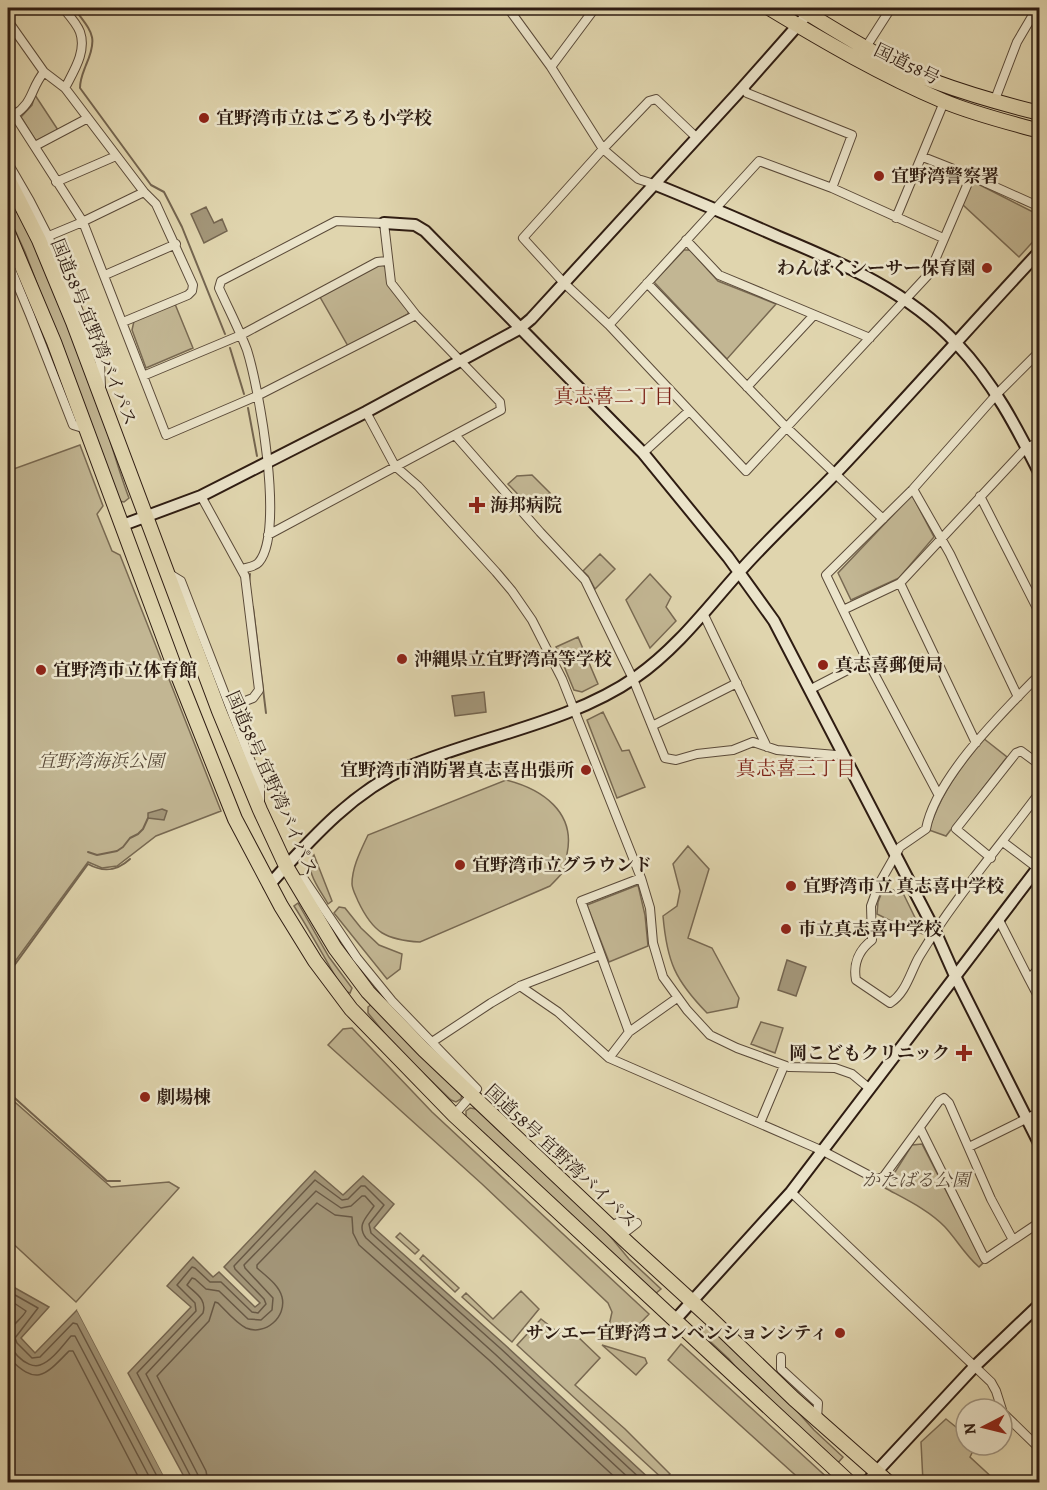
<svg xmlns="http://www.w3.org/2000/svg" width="1047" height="1490" viewBox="0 0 1047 1490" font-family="Alegreya,'Noto Serif JP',serif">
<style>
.green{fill:#c2b693;stroke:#786952;stroke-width:1.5}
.water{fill:#a39679;stroke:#746550;stroke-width:1.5}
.pier{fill:#e0d5ae}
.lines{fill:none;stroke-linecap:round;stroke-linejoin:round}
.shore{stroke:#685946;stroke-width:1.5}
.stream{stroke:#746550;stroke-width:2}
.street-casing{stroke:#5a4a39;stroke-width:10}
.secondary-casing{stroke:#2e1c12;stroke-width:14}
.highway-casing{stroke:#2e1c12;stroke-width:16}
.street{stroke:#ebe4ca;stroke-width:8}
.secondary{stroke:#ebe4ca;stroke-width:10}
.highway{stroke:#e0d5ae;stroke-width:14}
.poi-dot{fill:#8f2418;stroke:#ebe4ca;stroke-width:2}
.labels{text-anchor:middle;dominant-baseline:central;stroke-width:5;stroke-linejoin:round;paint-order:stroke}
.street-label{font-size:18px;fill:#2e1c12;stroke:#ebe4ca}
.poi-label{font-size:18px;font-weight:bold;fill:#2e1c12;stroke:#ebe4ca;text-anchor:start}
.park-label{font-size:18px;font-style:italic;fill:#5a4a39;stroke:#ebe4ca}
.neighbourhood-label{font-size:20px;fill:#7a1f14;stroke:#ebe4ca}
</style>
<rect width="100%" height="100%" fill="#e0d5ae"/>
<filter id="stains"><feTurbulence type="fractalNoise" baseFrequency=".00333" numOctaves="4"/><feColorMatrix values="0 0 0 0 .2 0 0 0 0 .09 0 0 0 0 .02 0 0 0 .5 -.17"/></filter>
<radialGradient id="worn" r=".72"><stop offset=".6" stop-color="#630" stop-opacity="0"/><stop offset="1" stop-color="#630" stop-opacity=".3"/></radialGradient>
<path class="green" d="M35 95 58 130 36 141 21 117 32 105Z
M976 183 1039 215V235L1019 257 962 204 970 185Z
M8 191C45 264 77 342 103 419 112 445 119 472 129 498L124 502 119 501 25 252 8 215Z
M684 250H690L718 281 776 304 727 359 654 282Z
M381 264 387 268 409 308 408 314 348 346 320 297Z
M175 304 193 348 146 368 132 330 134 321Z
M80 445 103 506 97 514 112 551 120 555 221 811 156 836 117 866 102 868 88 862 8 971V471Z
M532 475 550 493 532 509 508 484 517 476Z
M912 495 934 537 899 578 851 600 838 573Z
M600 554 615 569 595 589 588 576 583 571Z
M650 574 671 597 666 607 676 621 650 648 626 600Z
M578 637 598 684 582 692 574 690 556 647Z
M603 712 622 751 629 750 645 787 617 798 587 720Z
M983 738 1007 757 946 836 929 830C941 792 960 770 983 738Z
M506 780C542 789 576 812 567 854 566 860 565 867 563 872 559 877 554 882 550 886L420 942C386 940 373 933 358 901 356 896 352 889 352 884 352 867 361 850 368 835Z
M688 846 709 869 688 938 712 948 739 998 737 1007 707 1013C675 980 667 962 663 916L677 906 680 891 673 864Z
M314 855 332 901 328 904C321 891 302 868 314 855Z
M638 885 645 915 648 946 609 962 587 905Z
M884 887 903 893 923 934 905 928 877 914 878 902Z
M298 903 329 957 352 988 350 993 344 991C327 963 312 934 294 906Z
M339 907 345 908 361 928 379 945 402 954 400 969 387 979 334 913Z
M372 1004 462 1094 461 1099 456 1102 451 1100 394 1045 368 1013V1007Z
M761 1022 783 1028 775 1053 751 1044Z
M352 1028 432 1112 649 1314C635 1329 630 1337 608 1330L612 1312 608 1303 482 1184 328 1045 343 1029Z
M8 1096 111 1187 169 1182 179 1188 76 1302 8 1239Z
M470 1108 476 1109 605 1230 629 1259 661 1289 655 1294 466 1119V1111Z
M922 1144 983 1263 979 1267C965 1255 957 1240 945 1227 929 1210 905 1199 885 1188L912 1145Z
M400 1233 419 1250 415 1254 396 1237Z
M423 1255 459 1288 455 1292 420 1259Z
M521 1291 539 1309 512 1342 462 1297 466 1293 493 1319Z
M541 1319 559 1333 577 1336 600 1358 575 1385 625 1429 670 1474 664 1480 517 1345Z
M707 1324 787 1400 814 1430 843 1457 837 1464 750 1384 729 1359 700 1332Z
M681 1344 832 1482H803L668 1360Z
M602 1345 645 1358 647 1363 636 1375Z
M946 1419 966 1435V1445H976L970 1457 997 1482H923L921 1442Z"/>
<path class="water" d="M206 207 214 223 222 219 227 231 204 243 191 214Z
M484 692 486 712 455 716 452 696Z
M162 809 167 811 164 820 148 818V813Z
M787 960 806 967 796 996 778 990Z
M315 1171 343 1195 363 1176 394 1204 374 1228 504 1344 653 1482H187L128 1373 191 1307 167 1286 193 1257 213 1277 219 1272 255 1307 260 1303 224 1267Z
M8 1284 49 1307 21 1338 35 1353 77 1310 167 1482H8Z"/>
<path class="pier" d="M78 1308 80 1309 170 1482H167L77 1310Z"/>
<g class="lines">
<path class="shore" d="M8 1291 38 1308 15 1338 17 1343 32 1358 40 1357 73 1323 77 1324 160 1482
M8 1299 26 1311C22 1319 12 1324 9 1333 4 1347 27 1370 40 1365 52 1361 63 1345 71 1336H75L152 1482
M8 1357C36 1386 44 1377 69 1351H73L141 1482
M192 1482 191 1477 137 1373 196 1311 195 1303 177 1285 192 1267 195 1268 210 1282H221L252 1312 258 1313 266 1304 264 1299 235 1269 234 1266 315 1180 342 1200 348 1199 361 1186H365L384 1205 369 1224 371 1233 500 1348 644 1482
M199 1482 198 1475 146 1374 203 1313C207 1299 196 1294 187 1285L192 1278 195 1279 206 1289 219 1291 248 1319 261 1320 272 1310 273 1298 245 1268 244 1265 316 1191 341 1208 351 1206 362 1196H365L374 1206C367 1217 356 1225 366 1238L495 1354 633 1482
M208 1482 206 1471 157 1376 209 1321 215 1302 218 1303C226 1311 236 1323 246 1328 265 1336 287 1317 282 1297 279 1285 266 1276 257 1268V1265L317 1203 335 1215 352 1217 353 1233 359 1245 489 1360 620 1482"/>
<path class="stream" d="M74 8C91 32 99 35 86 65 83 73 80 79 80 88L151 185 164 192 182 227 225 334
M230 348 244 394
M248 408 257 456
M249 583 250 574
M253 607 266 713
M88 852 97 855 117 851 123 847 130 838 138 834 143 829 148 818
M8 974 88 864C104 873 117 871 130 859
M8 1092 107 1181H120"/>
<g class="street-casing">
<path id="street" d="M63 8C69 15 77 24 80 32 87 52 73 72 65 88
M508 8 551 67 603 149 638 179 654 184
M8 21 44 72 65 88 144 192 156 204 193 285 192 291 188 295 123 322
M866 47 891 8
M551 67 595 8
M743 87 747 93 852 135 832 188
M994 102 1017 42 1037 8
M8 105 83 222 166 435 257 396 416 315
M14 115C34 102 30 89 44 72
M697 138 656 99 649 101 603 149 523 238 564 283 609 325 746 471 929 274 971 176 1040 207
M35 146 88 118
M923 157 971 176
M8 163 30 201 48 236 100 363 101 387
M56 182 116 156
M896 218 944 102
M44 238 80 223 144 192
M686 240 719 275 870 338
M8 262 30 315 73 425 86 429
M105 275 176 244
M647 283 787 428 883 519
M609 325 759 161 832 188 943 238
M143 376 241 335 377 262 387 261
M747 387 814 315
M366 412 395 466 418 486 496 572 512 591 532 620 562 679 641 878 650 908 653 943 663 977 687 1010 710 1035 737 1048 789 1067 835 1068 852 1074 870 1089
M455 435 540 532 585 580 633 679 665 758 676 760 697 754 733 750 753 742 777 750 836 755 843 753
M643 453 689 411
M913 489 950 554 1018 697
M201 496 245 576 259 690 253 698 230 707
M980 496 1040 614
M242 569C248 567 255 567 259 562 285 531 259 388 247 350 239 329 228 308 219 288L221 281 336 221 384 223 391 283 416 315 500 402 501 410 268 535
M168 573 181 581 260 785V802
M900 583 976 743
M843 610 900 583 1026 448 1040 442
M703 613 767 747
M1040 674C1003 712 936 777 926 829L900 847 879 884 871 906 872 940C859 950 853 964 856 980L890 1003C906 993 910 973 919 957 954 899 999 847 1040 792
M811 689 867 660
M652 726 737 683
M938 794 867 660 826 575 913 489 997 394 1040 351
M1003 842 1040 870
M991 858 956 829 1016 753 1021 751 1040 765
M293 880 304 879 357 958 392 1001 477 1089 454 1115
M999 920 1029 979
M1040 967 1029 979 1040 1000
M520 986 558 1012 609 1058 823 1151 874 1178 879 1179 884 1176 939 1101 944 1098 949 1103 991 1199 1013 1240
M629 1032 581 901 641 878
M432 1042 491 1003 520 986 600 955
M609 1058 629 1032 677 998
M760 1123 784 1066
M920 1128 985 1259 1040 1222
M969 1147 1040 1112
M791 1192 991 1382 996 1391 1003 1413 1040 1449
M609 1226 620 1222 628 1230 637 1223
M781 1357V1369L818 1403 817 1419"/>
</g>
<g class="secondary-casing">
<path id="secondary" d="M654 184C696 201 738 219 779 237 844 264 909 292 957 344 993 382 1017 428 1040 474
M384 223 415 225 425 231 643 453 728 557 774 621 935 931 955 976 1040 1145
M123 525 201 496 366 412 519 329 531 319 737 94 813 8
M269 885C311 839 351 793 408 767 481 736 570 723 636 677 682 645 715 597 753 557 780 528 809 501 836 473 905 400 971 325 1040 251
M675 1320 791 1192 1040 865
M867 1482 974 1367 1040 1304"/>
</g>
<g class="highway-casing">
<path id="highway" d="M769 8C825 42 882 75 943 101 974 114 1007 122 1040 131
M799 8C841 34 886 62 933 81 968 94 1003 104 1040 113
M8 179 39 240 73 322 219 711 260 810 286 866 335 948 368 992 424 1050 629 1244 710 1318 794 1399 888 1482
M8 233 54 342 173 663 235 819 281 906 315 961 351 1009 454 1115 849 1482"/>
</g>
<use href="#street" class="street"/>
<use href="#secondary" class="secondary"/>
<use href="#highway" class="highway"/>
</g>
<g class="poi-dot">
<circle cx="204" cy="118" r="6"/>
<circle cx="879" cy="176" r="6"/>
<circle cx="987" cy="268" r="6"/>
<path d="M474 496h6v6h6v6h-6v6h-6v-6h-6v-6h6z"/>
<circle cx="402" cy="659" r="6"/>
<circle cx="823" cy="665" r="6"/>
<circle cx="41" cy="670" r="6"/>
<circle cx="586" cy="770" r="6"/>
<circle cx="460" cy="865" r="6"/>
<circle cx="791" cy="886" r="6"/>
<circle cx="786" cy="929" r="6"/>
<path d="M961 1044h6v6h6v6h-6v6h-6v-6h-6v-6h6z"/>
<circle cx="145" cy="1097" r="6"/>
<circle cx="840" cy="1333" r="6"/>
</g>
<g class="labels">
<g class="street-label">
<text transform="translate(907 64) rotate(26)">国道58号</text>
<text transform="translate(94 332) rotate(68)">国道58号 宜野湾バイパス</text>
<text transform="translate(272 783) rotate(66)">国道58号 宜野湾バイパス</text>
<text transform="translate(561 1156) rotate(43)">国道58号 宜野湾バイパス</text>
</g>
<g class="poi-label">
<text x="216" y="118">宜野湾市立はごろも小学校</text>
<text x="891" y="176">宜野湾警察署</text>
<text x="975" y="268" text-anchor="end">わんぱくシーサー保育園</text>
<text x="490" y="505">海邦病院</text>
<text x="414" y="659">沖縄県立宜野湾高等学校</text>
<text x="835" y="665">真志喜郵便局</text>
<text x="53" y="670">宜野湾市立体育館</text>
<text x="574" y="770" text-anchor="end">宜野湾市消防署真志喜出張所</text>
<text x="472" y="865">宜野湾市立グラウンド</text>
<text x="803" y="886">宜野湾市立 真志喜中学校</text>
<text x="798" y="929">市立真志喜中学校</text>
<text x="950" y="1053" text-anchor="end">岡こどもクリニック</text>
<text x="157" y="1097">劇場棟</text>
<text x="828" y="1333" text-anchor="end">サンエー宜野湾コンベンションシティ</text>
</g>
<g class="park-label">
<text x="101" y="761">宜野湾海浜公園</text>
<text x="916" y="1180">かたばる公園</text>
</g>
<g class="neighbourhood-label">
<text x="614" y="396">真志喜二丁目</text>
<text x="796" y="768">真志喜三丁目</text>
</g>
</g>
<rect width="1047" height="1490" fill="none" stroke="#e0d5ae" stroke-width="30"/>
<rect x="9" y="9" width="1029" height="1472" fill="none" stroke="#2e1c12" stroke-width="3"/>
<rect x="15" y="15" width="1017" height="1460" fill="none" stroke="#2e1c12" stroke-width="1.5"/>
<g transform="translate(984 1427) rotate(263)"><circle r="28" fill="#ebe4ca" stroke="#9f9480" stroke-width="1.5"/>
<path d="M0-4.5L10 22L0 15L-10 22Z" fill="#8f2418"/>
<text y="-9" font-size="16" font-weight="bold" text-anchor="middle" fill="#2e1c12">N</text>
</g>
<rect width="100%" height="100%" filter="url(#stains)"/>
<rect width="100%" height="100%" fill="url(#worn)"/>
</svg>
